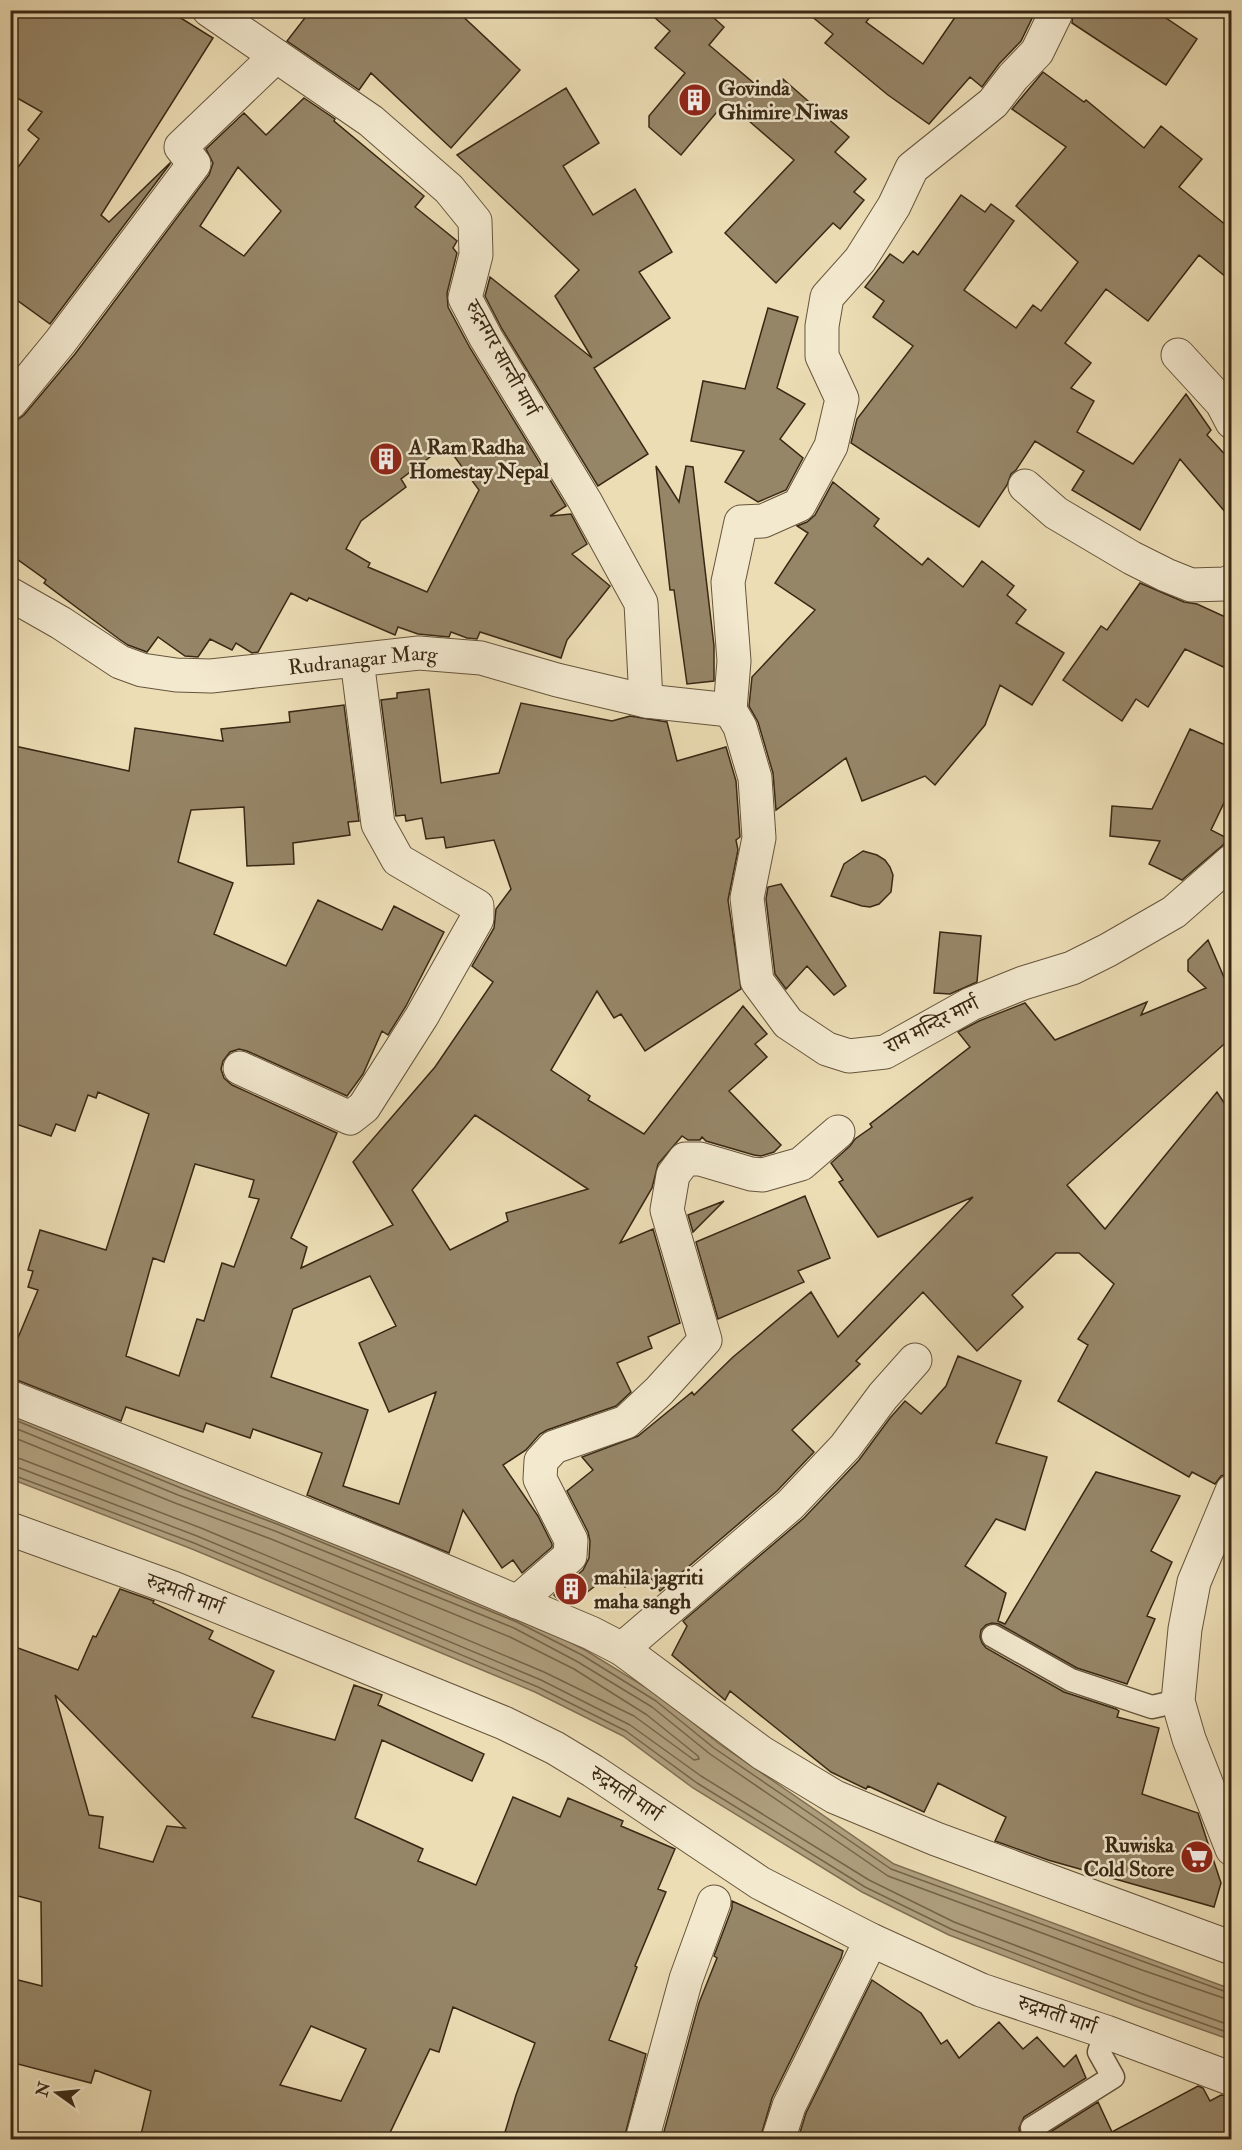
<svg xmlns="http://www.w3.org/2000/svg" width="1242" height="2150" viewBox="0 0 1242 2150" font-family="'IM FELL Double Pica','Noto Serif Devanagari',serif">
<style>
.water{fill:#af9f7e;stroke:#806f54;stroke-width:1.5}
.lines{fill:none;stroke-linecap:round;stroke-linejoin:round}
.shore{stroke:#746449;stroke-width:1.5}
.building{fill:#968668;stroke:#392814;stroke-width:1.5;fill-rule:evenodd}
.service-casing{stroke:#66553c;stroke-width:25}
.minor-casing{stroke:#66553c;stroke-width:35}
.tertiary-casing{stroke:#66553c;stroke-width:35}
.service{stroke:#f3e9cf;stroke-width:22}
.minor{stroke:#f3e9cf;stroke-width:33}
.tertiary{stroke:#f3e9cf;stroke-width:33}
.labels{text-anchor:middle;dominant-baseline:central;stroke-width:5;stroke-linejoin:round;paint-order:stroke}
.poi-label{font-size:21px;font-weight:bold;fill:#392814;stroke:#f3e9cf;text-anchor:start}
.street-label{font-size:21px;fill:#392814;stroke:#f3e9cf}
</style>
<rect width="100%" height="100%" fill="#ecddb5"/>
<filter id="stains"><feTurbulence type="fractalNoise" baseFrequency=".00333" numOctaves="4"/><feColorMatrix values="0 0 0 0 .2 0 0 0 0 .09 0 0 0 0 .02 0 0 0 .5 -.17"/></filter>
<radialGradient id="worn" r=".72"><stop offset=".6" stop-color="#630" stop-opacity="0"/><stop offset="1" stop-color="#630" stop-opacity=".3"/></radialGradient>
<path class="water" d="M10 1412 519 1616 585 1650 660 1696 718 1743 894 1864 1231 1989V2040L1138 2007 949 1935 862 1892 693 1788 623 1736 535 1692 192 1549 11 1479Z"/>
<g class="lines">
<path class="shore" d="M10 1418 181 1488 277 1524 517 1622 582 1655 656 1701 714 1748 891 1869 1232 1994
M10 1426 178 1495 275 1531 514 1628 578 1662 652 1707 710 1754 888 1876 1142 1970 1232 2001
M10 1436 175 1503 271 1539 510 1637 574 1669 647 1715 698 1756 699 1759 694 1760 634 1716 544 1672 201 1528 21 1459 10 1457
M10 1466 17 1467 197 1536 541 1680 630 1725 701 1776 869 1880 954 1922 1143 1994 1232 2026
M10 1474 194 1543 538 1687 626 1731 697 1783 865 1887 951 1929 1140 2001 1232 2034"/>
</g>
<path class="building" d="M10 10H168L213 38 101 215 109 222 170 163V164L50 324 10 295V178L39 139 28 130 42 112 10 94Z
M311 10H456L520 70 451 148 371 73 359 90 287 41Z
M646 10H705L724 27 709 45 769 96 783 79 849 137 835 152 866 179 854 192 864 200 840 229 833 223 776 283 725 233 794 160 726 101 681 155 649 127V116L685 73 655 48 670 31Z
M804 10H876L866 22 923 64 960 10H1036L1021 41 999 64 982 87 970 77 929 124 888 95 825 43 833 34Z
M1073 10H1154L1197 39 1166 85 1072 23Z
M1043 72 1084 102 1086 100 1144 148 1161 126 1202 159 1179 187 1232 230V282L1199 255 1148 321 1106 289 1065 343 1091 363 1071 388 1094 401 1077 432 1133 464 1186 394 1211 430 1207 435 1232 462V520L1180 459 1140 530 1072 490 1084 471 1035 441 1016 470 1011 474 1007 485 979 527 851 443 857 419 913 346 873 317 884 301 865 287 890 254 903 263 913 251 918 255 961 195 985 212 991 204 1014 221 964 290 1016 328 1033 305 1041 311 1078 262 1016 206 1066 147 1012 109Z
M566 88 599 143 563 166 593 215 635 189 672 252 639 272 670 318 594 368 648 454 598 486 502 329 485 296 490 277 592 358 555 296 579 270 457 155Z
M304 98 335 119 334 121 424 196 415 207 457 241 453 248 457 253 447 293 448 307 470 348 566 506 550 516 571 514 587 544 572 554 610 586 567 640 561 658 480 632 477 639 467 638 451 632 449 637 418 634 398 627 395 635 309 598 307 601 291 593 258 652 252 653 236 643 232 650 210 639 198 657 185 656 158 637 147 652 128 645 119 639 44 583 46 580 10 554V421L17 420 24 415 75 354 209 175 213 163 206 149 244 113 266 135ZM238 167 281 211 244 256 200 226ZM446 445 479 490 427 592 368 567 370 563 346 549 361 521 406 487 401 479Z
M768 308 798 317 777 388 805 404 780 439 803 458 786 490 758 502 725 482 744 451 691 441 703 381 745 389Z
M656 466 679 502 686 466 693 467 714 646V681L687 684 674 590H670Z
M833 482 879 519 874 526 922 565 928 558 963 587 982 561 1014 586 1007 595 1026 610 1016 623 1064 653 1032 705 1000 685 985 725 935 785 925 776 862 801 846 758 776 810 773 773 758 722 749 706 752 677 815 610 775 583 808 533 797 526 807 522 815 515Z
M1140 583 1184 602 1197 604 1232 620V671L1185 649 1148 707 1136 699 1122 721 1063 680 1101 626 1107 630Z
M429 689 441 783 499 773 521 703 612 721 630 716 667 722 677 761 726 747 736 781 740 837 736 840 738 850 728 900 741 989 645 1051 621 1014 614 1018 597 991 551 1070 590 1096 588 1100 644 1134 743 1006 767 1034 755 1044 767 1057 729 1091 781 1145 774 1152 761 1156 754 1155 706 1141 702 1137 700 1140H688L682 1136 658 1164 652 1188 620 1243 653 1229 680 1323 648 1337 652 1348 617 1363 631 1392 616 1406 547 1430 540 1434 526 1450 503 1465 538 1516 552 1544V1547L522 1573 513 1560 502 1568 463 1510 449 1553 307 1495 322 1453 253 1429 250 1438 206 1423 203 1432 126 1407 121 1421 17 1380 10 1379V1357L38 1290 28 1287 33 1271 28 1270 40 1230 106 1250 149 1114 98 1092 96 1098 88 1095 75 1131 56 1124 51 1136 10 1122V745L129 771 135 728 223 741 221 729 290 722 289 712 344 705 359 821 348 822 350 835 293 843 294 864 247 866 244 807 191 810 178 862 233 883 214 934 286 966 318 900 382 930 394 906 444 932 406 1006 388 1035 382 1031 363 1074 347 1096 247 1051 239 1049 230 1052 223 1061 221 1069 224 1078 232 1085 337 1133 291 1238 307 1247 301 1268 393 1225 353 1162 435 1067 493 982 472 966 494 928 496 909 511 889 494 840 446 848 444 837 426 839 422 818 406 821 405 815 396 816 381 700 397 698V693ZM475 1115 588 1189 506 1213 508 1221 450 1250 412 1190ZM195 1164 254 1180 249 1197 259 1199 234 1267 222 1263 204 1321 197 1319 179 1376 126 1356 153 1258 164 1262ZM370 1276 396 1326 359 1343 389 1412 436 1392 399 1504 343 1486 368 1410 271 1377 293 1309Z
M1190 729 1232 748V786L1211 830 1227 838 1223 845 1182 880 1149 864 1160 841 1110 836 1112 806 1152 809Z
M863 851 877 855 885 860 890 867 893 875 891 892 879 904 870 907 862 906 831 896 844 864Z
M781 884 846 986 834 995 807 966 786 989 775 974 766 899 768 887Z
M940 932 981 936 977 982 950 994 934 993Z
M1208 940 1232 996V1037L1067 1185 1105 1229 1217 1092 1232 1115V1473L1221 1476 1215 1484 1192 1472 1189 1477 1058 1401 1088 1345 1078 1339 1114 1284 1079 1253H1056L1012 1295 1023 1307 977 1351 923 1292 856 1361 860 1364 792 1430 814 1452 777 1491 660 1591 645 1571 625 1587 613 1572 572 1604 557 1598 554 1595 583 1570 589 1558 590 1541 588 1532 567 1491 593 1470 582 1457 638 1436 692 1392 694 1395 733 1357 811 1292 838 1337 973 1197 878 1237 839 1182 843 1180 831 1163 850 1146 855 1139 872 1127 870 1124 970 1047 958 1032 979 1021 1025 1003 1055 1040 1147 1002 1141 1015 1206 988 1188 971V960Z
M805 1196 830 1258 798 1271 804 1282 718 1319 696 1242Z
M724 1201 693 1232 688 1215Z
M958 1356 1021 1381 996 1443 1047 1457 1025 1530 996 1519 965 1566 1006 1593 998 1621 1005 1624 1096 1472 1180 1496 1151 1551 1172 1562 1147 1616 1155 1619 1127 1684 1077 1668 999 1624 992 1623 986 1625 981 1630 980 1637 982 1643 986 1648 1064 1692 1116 1709 1119 1711 1117 1717 1159 1728 1142 1794 1198 1813 1221 1883 1214 1907 1048 1860 995 1841 1006 1817 938 1783 924 1812 868 1786 866 1789 831 1772 730 1691 725 1700 672 1655 687 1626 683 1621 804 1518 859 1460 890 1418 905 1401 921 1414 946 1386Z
M120 1589 154 1601 153 1603 213 1631 209 1639 274 1671 252 1717 335 1740 354 1685 382 1695 378 1705 484 1754 472 1781 382 1740 355 1818 423 1849 418 1861 476 1885 513 1797 560 1817 568 1798 623 1821 621 1826 675 1849 658 1889 666 1892 635 1966 637 1967 609 2040 646 2054 624 2139H503L516 2095 535 2043 453 2007 439 2052 430 2049 387 2139H140L151 2091 95 2070 91 2083 10 2062V1978L42 1986 41 1902 10 1894V1645L78 1670 93 1636 96 1637ZM55 1695 185 1828 167 1826 153 1862 99 1848 103 1817 89 1815ZM311 2026 366 2049 341 2101 280 2085Z
M732 1901 843 1951 841 1958 772 2098 760 2139H662L699 2003 717 1958 714 1956 732 1908Z
M872 1980 921 2013 941 2044 947 2040 959 2058 999 2022 1023 2049 1037 2037 1064 2067 1076 2055 1086 2078 1024 2117 1019 2128 1020 2135 1025 2139H798L806 2113Z
M1198 2086 1203 2088 1210 2101 1221 2095 1232 2097V2139H1039L1098 2102 1112 2132Z"/>
<g class="lines">
<g class="service-casing">
<path id="service" d="M993 1636 1071 1680 1152 1707 1178 1701
M1032 2128 1113 2077 1099 2052 1106 2032"/>
</g>
<g class="minor-casing">
<g id="minor">
<path d="M209 10 371 121 449 189 475 221 476 255 465 298 486 338 585 501 641 603 646 701"/>
<path d="M1178 355 1222 403 1232 422"/>
<path d="M10 403 60 342 194 164 181 147 276 56"/>
<path d="M1025 486 1056 513 1132 558 1166 575 1191 585 1225 584 1232 581"/>
<path id="s1" d="M10 594 61 623 120 662 142 670 176 675 211 676 419 653 481 658 557 680 646 701 730 710"/>
<path d="M730 710 734 661 728 582 741 522 763 521 799 505 831 446 842 399 822 356V326L827 297 860 260 894 206 912 168 993 103 1013 77 1037 52 1055 15 1054 10"/>
<path d="M730 710 740 727 755 778 759 838 747 898 757 981 788 1023 827 1049 849 1056 885 1052 971 1004 1023 983 1072 968 1108 950 1174 912 1232 861"/>
<path d="M240 1068 350 1118 364 1107 422 1016 477 919V906L398 860 378 824 357 660"/>
<path d="M1232 1491 1194 1582 1185 1629 1178 1701 1189 1739 1232 1849"/>
<path d="M517 1602 570 1556 571 1540 540 1479 541 1461 554 1447 626 1422 659 1391 705 1340 667 1210 673 1175 685 1159H700L751 1174 763 1175 801 1164 838 1132"/>
<path d="M622 1649 790 1505 845 1447 883 1396 915 1360"/>
<path d="M642 2140 686 1979 714 1902"/>
<path d="M778 2140 789 2106 871 1940"/>
</g>
</g>
<g class="tertiary-casing">
<path id="tertiary" d="M10 1397 409 1556 591 1633 622 1649 762 1753 835 1797 936 1839 1232 1948
M10 1529 173 1588 504 1723 555 1748 593 1771 760 1883 871 1940 981 1990 1106 2032 1232 2079"/>
</g>
<use href="#service" class="service"/>
<use href="#minor" class="minor"/>
<use href="#tertiary" class="tertiary"/>
</g>
<defs>
<g id="building-disc" transform="scale(1.725)"><circle r="9.5" fill="#8f2418" stroke="#f3e9cf"/><path d="M-4-6H4V6H1V3H-1V6H-4ZM-2.5-4.3h1.7v1.8h-1.7ZM.8-4.3h1.7v1.8H.8ZM-2.5-1h1.7V.8h-1.7ZM.8-1h1.7V.8H.8Z" fill="#fff"/></g>
<g id="supermarket-disc" transform="scale(1.725)"><circle r="9.5" fill="#8f2418" stroke="#f3e9cf"/><path d="M-6-5.5h2.5l.6 2H6L4.5 2H-2.5L-4.4-4H-6ZM-1.5 3.2a1.3 1.3 0 1 0 .1 0ZM3 3.2a1.3 1.3 0 1 0 .1 0Z" fill="#fff"/></g>
</defs>
<g fill-rule="evenodd">
<use href="#building-disc" x="695" y="100"/>
<use href="#building-disc" x="386" y="459"/>
<use href="#building-disc" x="571" y="1589"/>
<use href="#supermarket-disc" x="1197" y="1857"/>
</g>
<g class="labels">
<g class="poi-label">
<text x="718" y="88">Govinda<tspan x="718" dy="24">Ghimire Niwas</tspan></text>
<text x="409" y="447">A Ram Radha<tspan x="409" dy="24">Homestay Nepal</tspan></text>
<text x="594" y="1577">mahila jagriti<tspan x="594" dy="24">maha sangh</tspan></text>
<text x="1174" y="1845" text-anchor="end">Ruwiska<tspan x="1174" dy="24">Cold Store</tspan></text>
</g>
<g class="street-label">
<text transform="translate(502 358) rotate(61)">रुद्रनगर सान्ती मार्ग</text>
<text stroke="none"><textPath href="#s1" startOffset="375">Rudranagar Marg</textPath></text>
<text transform="translate(932 1025) rotate(-27)">राम मन्दिर मार्ग</text>
<text transform="translate(185 1594) rotate(21)">रुद्रमती मार्ग</text>
<text transform="translate(626 1794) rotate(34)">रुद्रमती मार्ग</text>
<text transform="translate(1057 2015) rotate(19)">रुद्रमती मार्ग</text>
</g>
</g>
<rect width="1242" height="2150" fill="none" stroke="#ecddb5" stroke-width="36"/>
<rect x="12" y="12" width="1218" height="2126" fill="none" stroke="#392814" stroke-width="3"/>
<rect x="18" y="18" width="1206" height="2114" fill="none" stroke="#392814" stroke-width="1.5"/>
<g transform="translate(57 2093) rotate(285)" stroke="#f3e9cf" stroke-width="4.5" paint-order="stroke">
<path d="M0-4.5L10 22L0 15L-10 22Z" fill="#392814"/>
<text y="-9" font-size="16" font-weight="bold" text-anchor="middle" fill="#392814">N</text>
</g>
<rect width="100%" height="100%" filter="url(#stains)"/>
<rect width="100%" height="100%" fill="url(#worn)"/>
</svg>
